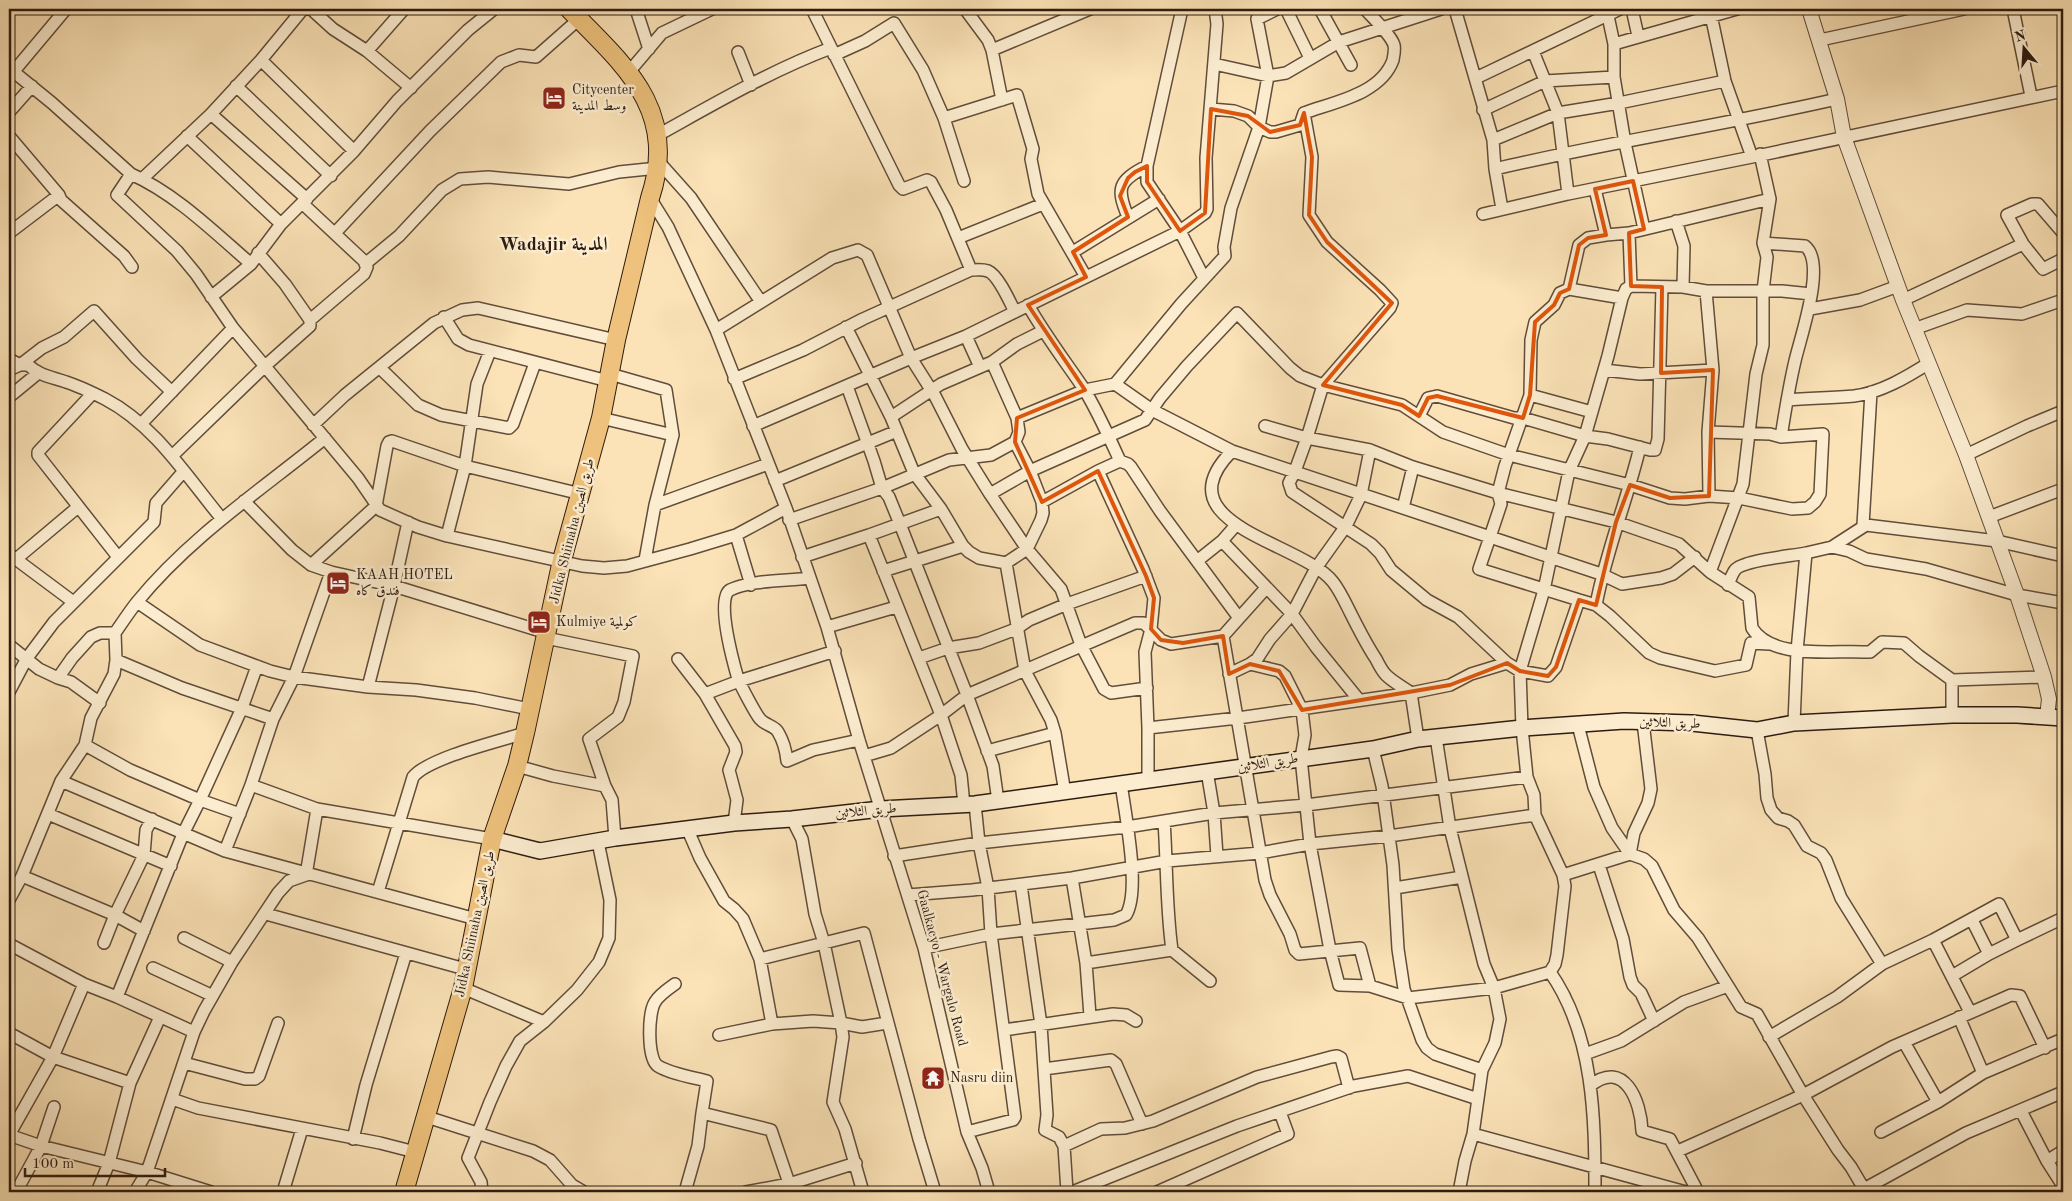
<svg xmlns="http://www.w3.org/2000/svg" width="2072" height="1201" viewBox="0 0 2072 1201" font-family="'Old Standard TT',Amiri,serif">
<style>
.lines{fill:none;stroke-linecap:round;stroke-linejoin:round}
.minor-casing{stroke:#604d3a;stroke-width:14}
.tertiary-casing{stroke:#604d3a;stroke-width:16}
.secondary-casing{stroke:#2d1b11;stroke-width:18}
.primary-casing{stroke:#2d1b11;stroke-width:20}
.minor{stroke:#fcedd0;stroke-width:11}
.tertiary{stroke:#fcedd0;stroke-width:14}
.secondary{stroke:#fcedd0;stroke-width:15}
.primary{stroke:#eec27c;stroke-width:18}
.marked{fill:none;stroke:#df560c;stroke-width:4;stroke-linejoin:round}
.labels{text-anchor:middle;dominant-baseline:central;stroke-width:5;stroke-linejoin:round;paint-order:stroke}
.poi-label{font-size:14px;fill:#2d1b11;stroke:#fcedd0;text-anchor:start}
.street-label{font-size:14px;fill:#2d1b11;stroke:#fcedd0}
.district-label{font-size:19px;font-weight:bold;fill:#2d1b11;stroke:#fcedd0}
</style>
<rect width="100%" height="100%" fill="#fbe3b7"/>
<filter id="stains"><feTurbulence type="fractalNoise" baseFrequency=".004" numOctaves="4"/><feColorMatrix values="0 0 0 0 .2 0 0 0 0 .09 0 0 0 0 .02 0 0 0 .5 -.17"/></filter>
<radialGradient id="worn" r=".72"><stop offset=".6" stop-color="#630" stop-opacity="0"/><stop offset="1" stop-color="#630" stop-opacity=".3"/></radialGradient>
<g class="lines">
<g class="minor-casing">
<path id="minor" d="M311 9 333 29 367 51 411 88
M636 9 649 49
M812 9 899 185 903 189 927 180 931 182 946 210 971 270
M965 9 988 40 992 50 1002 100
M1286 9 1310 58
M1320 9 1351 65
M1455 9 1493 140 1495 169 1502 209
M1632 9 1638 36
M2013 9 2031 96
M1711 15 1725 81 1752 157
M1608 16 1614 44V77L1625 143 1644 229
M1820 40 1964 9
M1614 44 1737 9
M992 50 1090 9
M367 51 404 9
M1533 51 1558 113 1568 194
M738 52 751 85
M834 55 865 41 894 23 923 70 944 118 964 181
M261 60 354 151
M1214 64 1268 76 1286 73 1339 42 1441 9
M9 68 52 103 131 174C176 194 214 232 251 264
M14 71 66 9
M629 72 662 33 712 9
M1476 78 1620 9
M236 86 331 176
M1211 109 1234 111 1248 116 1259 127 1270 132H1276L1300 125 1304 113C1334 102 1381 94 1393 60 1394 55 1395 49 1394 45 1391 35 1373 18 1365 9
M1483 110 1545 81 1614 77
M9 112 32 86
M1304 113 1312 157 1309 215 1327 242 1380 290 1392 303 1390 308 1323 385 1307 438 1295 471 1289 483 1292 492 1371 544 1380 553 1391 570 1427 600 1458 617 1507 663 1520 671 1548 676 1556 667 1579 600 1596 605C1606 551 1627 501 1640 447
M211 114 307 199
M944 118 1017 95 1033 149 1031 159 1038 194 1086 277
M658 135C714 104 770 71 831 48
M9 136 59 195 61 200 124 256 132 267
M187 136 281 224
M1493 140 1558 113 1619 103 1725 81
M658 161 691 198 761 302
M1147 166V182L1180 231 1204 278
M1495 169C1608 142 1724 125 1837 99
M131 174 117 195 177 251 196 274 233 328 358 478 380 510 418 527 447 536 582 566 604 568 627 566 690 549 736 535 786 508
M142 179 211 114 261 60 303 9
M1595 189 1606 235 1588 238 1579 245 1569 289 1560 293 1554 305 1535 322 1531 340 1530 395 1505 466 1498 493 1501 504 1490 537 1601 574 1622 584 1661 578 1673 574 1695 557
M650 198 668 227 716 330 786 508 827 627 859 740 924 948 967 1132 982 1168 989 1192
M1483 214 1568 194 1752 157 2063 91
M1128 217C1116 188 1118 181 1147 166L1182 9
M1676 221 1684 246 1683 287
M9 233 59 195
M335 233 430 131 501 62 519 55 536 57 579 19
M1629 233 1631 286
M1606 235 1629 233 1770 199
M958 238 1043 204
M1763 243 1805 246C1827 263 1800 338 1795 361 1789 386 1785 412 1781 437
M2023 244 2043 269 2063 259
M1073 252 1159 199
M258 253 285 284 310 320
M365 264 399 236 442 190 460 179 488 177 569 184 619 172 658 168
M1569 289 1622 298
M1706 291 1713 370 1708 432 1709 496
M211 297 251 264 281 224 354 151 397 101 468 30 494 9
M1903 300 2023 244 2007 215 2032 204H2038L2063 233
M1028 305C1045 335 1065 361 1084 389 1098 412 1109 437 1120 461L1128 464 1131 467 1160 511 1239 618
M1810 309 1860 300 1898 286
M444 317 458 339 469 345 608 381
M846 327 891 417 914 473 941 509 963 546 969 552 979 558 1006 563 1025 671 1051 720 1055 733 1065 793
M1914 329 1967 310 2022 314 2063 300
M716 330 832 258 858 250 867 255 911 358 935 396 962 449 990 494 1027 549 1061 589 1081 645 1104 689 1111 693 1147 688
M966 336 980 367
M9 359 20 365H28C40 376 52 377 66 382 79 386 93 393 105 399 155 425 187 477 222 519
M380 368 418 405 441 415 509 428 513 424 535 363
M9 370 20 365 42 348 64 337 94 311 137 359 172 392
M1604 370 1640 374 1713 370
M610 374 666 390 673 435
M734 379 803 350 863 319 971 270C976 270 982 269 988 271 998 275 1010 302 1015 312
M1115 384 1152 410 1232 451 1490 537 1479 569 1579 600
M847 386 874 461 882 488 889 497 900 524 967 695 993 766 998 801
M92 394 38 452V455L118 557
M1530 395 1592 412
M9 397 37 374
M1787 400C1809 398 1832 398 1854 396 1880 393 1907 377 1929 363
M1419 416 1428 398 1437 396 1514 418H1523L1585 436 1608 439 1650 450H1655L1658 439 1662 287
M891 417 941 384 992 362
M601 418 673 435 655 505 645 560
M1017 418 1085 390 1115 384 1181 304 1225 256 1224 247 1231 208 1259 127 1268 76 1257 19 1277 9
M141 424 233 328
M313 425 345 395 434 323 462 310 478 308 616 340
M753 426 911 358 966 336 1180 231 1205 213 1207 209 1206 158 1217 24 1215 9
M1265 426 1307 438 1370 450 1413 467 1498 493 1616 522 1665 539 1679 544 1710 572 1749 597 1752 628C1772 660 1832 650 1865 652H1870L1882 642 1904 643 1919 656 1952 680 2044 677
M1232 451C1159 525 1303 542 1333 582 1340 591 1345 602 1350 612 1358 628 1366 644 1376 659 1379 665 1382 671 1386 675 1393 682 1403 687 1411 693L1418 739
M1966 455 2027 426 2063 411
M172 456 265 366 310 326V320L364 274 367 267 364 261 302 203
M1098 471 1143 569 1154 598 1151 629 1145 652 1148 728V781
M775 481 897 431
M990 494 1030 471 1145 420 1160 398 1187 366 1237 313 1290 368 1300 376 1323 385 1402 405 1443 432 1509 455 1630 485 1670 498 1685 499 1709 496 1739 498 1792 509 1808 508 1815 502 1820 494 1823 434 1781 437 1770 434 1708 432
M244 501 292 550 311 565 331 572 394 586 547 633
M1042 502 1098 471 1120 461
M655 505 768 464
M1403 508 1413 467
M1989 517 2063 489
M789 520 882 488 949 460 991 455 1015 442 1019 432 1017 418 992 362 1017 344 1043 331
M1863 525 1871 392
M736 535 751 585
M869 535 941 715 961 775 964 805
M447 536 465 466 477 384 490 351
M1222 541 1292 614 1316 647 1359 700
M1832 547 1866 525 1997 541 2063 556
M9 554 72 601
M802 557 869 535 941 509
M15 560 78 507
M1197 561 1222 541 1236 525
M1006 563 1027 549 1041 520 1043 513 1042 502 1030 471 1015 442
M311 565 376 506 387 446 389 442 392 441 465 466 581 494
M883 571 963 546
M1710 572 1743 484 1756 374 1763 345V291L1767 257 1763 243 1770 199 1760 154
M809 578C786 581 750 580 730 590 715 598 734 665 738 679 741 686 755 713 760 719 765 725 775 726 778 732 784 742 786 751 787 761L813 750 859 740
M1728 585C1730 580 1732 574 1735 570 1743 560 1792 556 1806 553
M137 602 200 645 270 671 294 677 368 687 416 690 475 698 529 709
M1596 605 1610 616 1649 653 1660 658 1715 671 1746 665 1751 643 1769 644
M827 627 896 607
M1223 636 1266 588
M546 638 633 656 624 702 618 717 589 739 605 786
M9 645 39 669 58 678 71 682 100 703
M919 658 948 648 979 643 1016 629 1029 620 1067 604 1146 576
M678 659 705 694 735 746 736 752 729 770 737 800 734 823
M116 660 182 688 273 719
M1250 664 1257 659 1270 639 1292 614 1316 568 1346 526 1361 495 1370 450
M1229 674 1250 664 1279 671 1285 676 1302 710 1305 735 1301 758 1310 844 1330 950 1339 985 1370 986 1408 998 1494 988 1550 972
M58 678 72 658 91 637 100 633H115C122 623 129 612 137 602 190 537 261 490 325 438
M368 687 394 586 408 522
M9 692 27 658 54 622 154 522 156 503 183 472
M705 694 739 681 835 651
M1952 715V680
M1794 723 1797 651 1806 553 1832 547 1849 551 1866 559 1926 569 2017 595 2063 603
M1578 725 1594 787 1612 828 1630 854 1644 859 1652 866 1674 910 1698 938 1741 1007 1757 1014 1803 1095 1838 1150 1851 1167 1864 1189 1871 1192
M1148 728 1238 718 1411 693 1450 685 1471 674 1507 663
M1757 730 1765 774 1767 798 1771 810 1778 818 1788 821 1794 825 1807 846 1821 853 1826 860 1841 898 1882 964
M1436 737 1450 828 1484 964 1494 988 1500 1019 1495 1043 1482 1070 1473 1134 1465 1161 1459 1192
M85 745 130 770 200 800 240 814
M1373 749 1382 786 1393 865 1398 949 1404 989 1422 1040 1427 1048 1435 1054 1482 1070
M987 751 1055 733
M864 756 891 748 941 715 967 695 1135 623H1144L1161 640 1171 644 1223 636 1265 880 1270 895 1290 934 1295 950 1299 954 1360 948 1370 986
M517 766 553 776 605 786 612 800 615 838
M1207 771 1214 813 1217 856
M61 781 225 851 476 919
M251 785 317 809 492 839
M48 814 171 866
M1164 821C1167 864 1166 907 1172 950L1210 981
M687 828 700 858 724 901 734 909 743 919 760 959 772 1024
M225 851 251 785 273 719 294 677 331 572
M894 856 979 843 1127 827 1214 813 1306 805 1527 777
M1599 865 1623 939 1630 977 1633 985 1641 993 1654 1021
M1563 875 1630 854 1634 833 1648 803 1651 789 1643 722
M22 876 115 915 144 931
M1072 878 1086 963 1090 1016
M1021 885 1041 1025 1047 1115 1045 1130 1059 1137 1064 1146 1067 1192
M1395 888 1462 877
M378 892 413 777C428 758 499 741 525 733
M908 895 972 890 1072 878 1167 861 1260 853 1310 844 1389 836 1535 815
M9 900 22 876 61 781 85 745 91 718 114 674 116 660 115 633
M266 914 465 969
M184 938 232 962
M1933 940 1970 1012
M104 943 115 915 144 855 146 830 152 819
M9 944 84 984 117 997 194 1032
M924 948 991 934 1114 920 1126 915C1141 890 1125 814 1121 783
M1989 954 2017 940
M760 959 864 933 919 1139 935 1192
M1086 963 1172 950
M153 968 211 995
M1952 976 1989 954 1972 920
M84 984 53 1057 9 1135 41 1146 147 1172 211 1192
M675 984C668 989 659 995 655 1002 648 1013 647 1059 658 1066 671 1074 691 1077 707 1081L702 1113 771 1130 792 1192
M463 988 544 1022 577 990 599 962 609 938 610 900 598 842
M117 997 183 834 200 800 242 708 257 666
M1959 1017 1983 1073
M1004 1030 1113 1014 1126 1015 1136 1021
M9 1033 53 1057 130 1083
M719 1035 772 1024 813 1021 841 1023 824 943 815 914 802 839 792 819
M1769 1037 1837 997 1882 964 1933 940 1999 904 2017 940 2063 918
M1904 1042 1938 1102
M1585 1054 1621 1041 1684 1002 1728 986
M184 1063 245 1079H255L259 1076 278 1023
M1044 1069 1111 1060 1116 1064 1142 1124
M1590 1086C1624 1058 1641 1101 1642 1131L1670 1139 1698 1192
M172 1099 198 1108 380 1143 415 1152
M2021 1111 2047 1161 2063 1186
M427 1117 533 1151 550 1160 572 1185 584 1192
M967 1132 1013 1120 1015 1117 991 934 988 888 979 843 975 804
M1881 1132 1938 1102 1983 1073 2063 1039
M1473 1134 1686 1192
M353 1139 366 1085 406 953
M1064 1146 1101 1129 1125 1128 1153 1121 1257 1077 1331 1057 1337 1056 1341 1058 1349 1088
M1678 1151 1803 1095 1892 1047 2011 995 2020 996 2045 1048
M2047 1161 2063 1151
M1864 1189 1966 1133 2063 1092
M16 1192 41 1146 54 1107
M97 1192 109 1163 130 1083 160 1017
M135 1192 147 1172 194 1032 204 1011 232 962 278 893 289 881 306 875 317 809
M283 1192 302 1129
M482 1192 481 1182 468 1158 490 1102 506 1066 520 1041 544 1022
M685 1192 698 1146 702 1113
M746 1192 789 1184 856 1163
M863 1192 845 1129 833 1102 843 1037 841 1023 862 1027 887 1023
M1072 1192 1237 1126 1354 1086 1408 1076 1478 1099
M1157 1192 1288 1134 1280 1112
M1595 1192C1595 1118 1594 1035 1550 972L1555 964 1557 955 1565 886 1563 875 1535 815 1534 795 1527 777 1522 728 1520 671 1544 590 1569 471 1585 436 1608 356 1622 298 1626 289 1631 286 1683 287 1706 291H1782L1811 294"/>
</g>
<g class="tertiary-casing">
<path id="tertiary" d="M1809 9 1837 99 1844 137 1903 300 1966 455 2017 595 2044 677 2049 699 2047 717"/>
</g>
<g class="secondary-casing">
<path id="secondary" d="M492 839 540 851 615 838 734 823 792 819 881 809 975 804 1373 749 1418 739 1522 728 1624 721 1692 723 1757 730 1794 723 1952 715H2017L2063 718"/>
</g>
<g class="primary-casing">
<path id="primary" d="M404 1192 463 988 492 839 517 766 525 733 562 560 601 418 616 340 650 198C679 110 625 66 569 9"/>
</g>
<use href="#minor" class="minor"/>
<use href="#tertiary" class="tertiary"/>
<use href="#secondary" class="secondary"/>
<use href="#primary" class="primary"/>
</g>
<path class="marked" d="M1211 109 1248 116 1270 132 1300 125 1304 113 1312 157 1309 215 1327 242 1392 303 1323 385 1402 405 1419 416 1428 398 1437 396 1523 418 1530 395 1535 322 1554 305 1560 293 1569 289 1579 245 1588 238 1606 235 1595 189 1633 181 1644 229 1629 233 1631 286 1662 287 1661 373 1713 370 1709 496 1670 498 1630 485 1616 522 1596 605 1579 600 1556 667 1548 676 1520 671 1507 663 1450 685 1302 710 1279 671 1250 664 1229 674 1223 636 1183 643 1161 640 1151 629 1154 598 1146 576 1098 471 1042 502 1015 442 1017 418 1085 390 1028 305 1086 277 1073 252 1128 217 1120 196 1128 178 1135 172 1147 166V182L1180 231 1205 213Z"/>
<defs>
<g id="hotel-square" transform="scale(1.25)"><rect x="-9" y="-9" width="18" height="18" rx="4" fill="#8f2418" stroke="#fcedd0"/><path d="M-6-4.5h1.5V1H6V5H4.5V3h-9V5H-6ZM-4 0a1.8 1.8 0 1 1 3.6 0ZM.5 0V-2.5h3Q6-2.5 6 0Z" fill="#fff"/></g>
<g id="temple-square" transform="scale(1.25)"><rect x="-9" y="-9" width="18" height="18" rx="4" fill="#8f2418" stroke="#fcedd0"/><path d="M0-6L5-2H3V0L6.5 2.5H4V6H1.5V3h-3V6H-4V2.5H-6.5L-3 0V-2H-5Z" fill="#fff"/></g>
</defs>
<g fill-rule="evenodd">
<use href="#hotel-square" x="554" y="98"/>
<use href="#hotel-square" x="338" y="583"/>
<use href="#hotel-square" x="539" y="622"/>
<use href="#temple-square" x="933" y="1078"/>
</g>
<g class="labels">
<g class="poi-label">
<text x="572" y="90">Citycenter<tspan x="572" dy="16">وسط المدينة</tspan></text>
<text x="356" y="575">KAAH HOTEL<tspan x="356" dy="16">فندق كاه</tspan></text>
<text x="556" y="622">Kulmiye كولمية</text>
<text x="950" y="1078">Nasru diin</text>
</g>
<g class="street-label">
<text transform="translate(572 531) rotate(-76)">Jidka Shiinaha طريق الصين</text>
<text transform="translate(1670 723) rotate(2)">طريق الثلاثين</text>
<text transform="translate(1268 763) rotate(-9)">طريق الثلاثين</text>
<text transform="translate(866 811) rotate(-5)">طريق الثلاثين</text>
<text transform="translate(475 924) rotate(-78)">Jidka Shiinaha طريق الصين</text>
<text transform="translate(942 968) rotate(75)">Gaalkacyo - Wargalo Road</text>
</g>
<g class="district-label">
<text x="553" y="245">Wadajir المدينة</text>
</g>
</g>
<rect width="2072" height="1201" fill="none" stroke="#fbe3b7" stroke-width="30"/>
<rect x="10" y="10" width="2052" height="1181" fill="none" stroke="#2d1b11" stroke-width="2.5"/>
<rect x="15" y="15" width="2042" height="1171" fill="none" stroke="#2d1b11"/>
<g transform="translate(2024 48) rotate(342)" stroke="#fcedd0" stroke-width="4" paint-order="stroke">
<path d="M0-4L9 19L0 12L-9 19Z" fill="#2d1b11"/>
<text y="-8" font-size="14" font-weight="bold" text-anchor="middle" fill="#2d1b11">N</text>
</g>
<path d="M25 1168v8h140v-8" fill="none" stroke="#2d1b11" stroke-width="2.5"/>
<text x="32" y="1168" font-size="15" fill="#2d1b11" stroke="#fcedd0" stroke-width="4" paint-order="stroke">100 m</text>
<rect width="100%" height="100%" filter="url(#stains)"/>
<rect width="100%" height="100%" fill="url(#worn)"/>
</svg>
